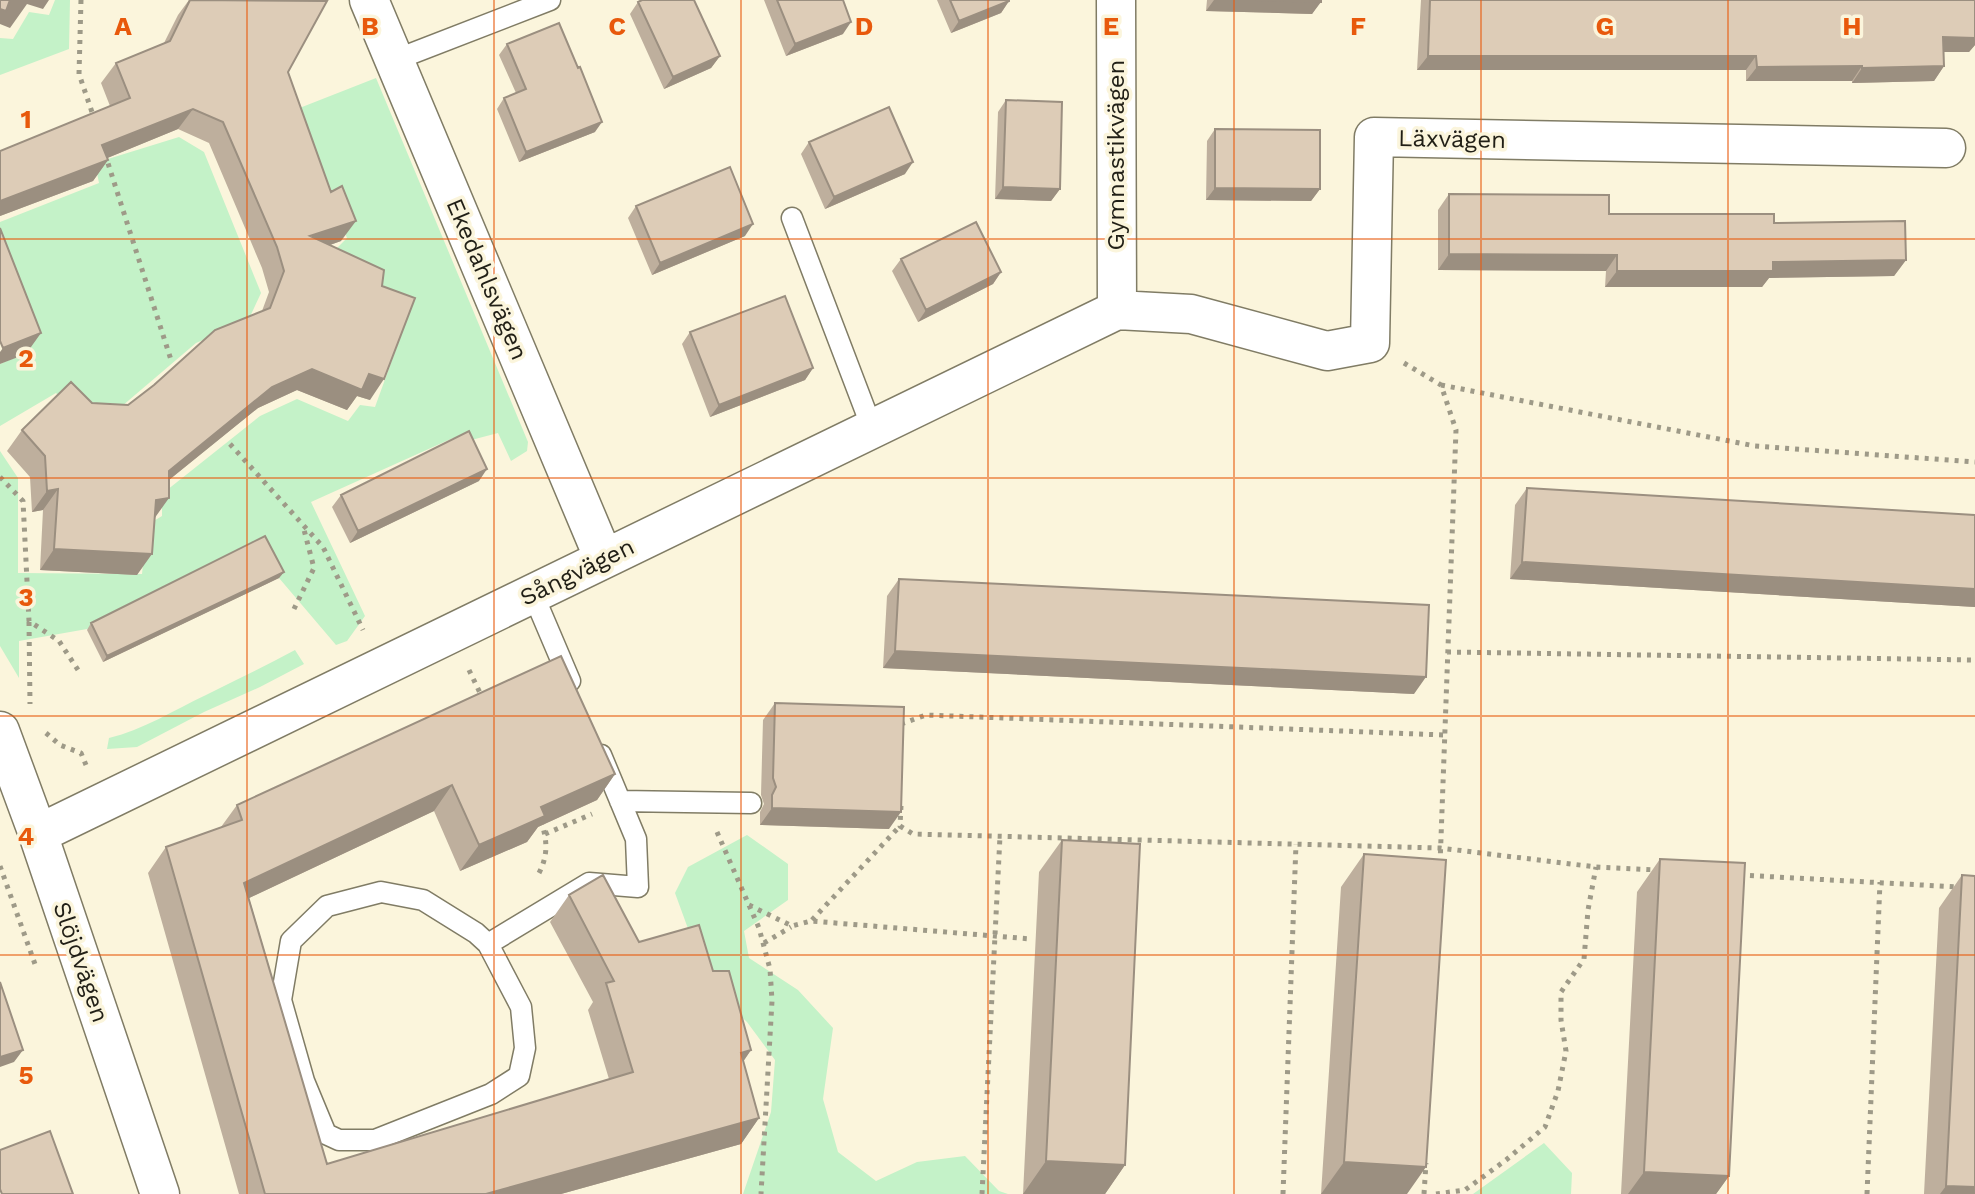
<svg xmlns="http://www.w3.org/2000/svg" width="1975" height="1194" viewBox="0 0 1975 1194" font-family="'Work Sans',sans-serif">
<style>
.green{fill:#c4f2c8}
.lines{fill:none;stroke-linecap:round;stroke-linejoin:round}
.lane-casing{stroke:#807c65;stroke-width:23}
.street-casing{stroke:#807c65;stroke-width:41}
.path{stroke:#9e9a88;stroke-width:5;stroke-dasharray:4 6;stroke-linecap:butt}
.lane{stroke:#fff;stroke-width:20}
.street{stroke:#fff;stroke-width:38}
.wall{fill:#beaf9d}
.shaded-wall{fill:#9b8f80}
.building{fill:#ddccb7;stroke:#9b8f80;stroke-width:2}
.grid{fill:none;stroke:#e8590c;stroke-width:2;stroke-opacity:0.55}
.labels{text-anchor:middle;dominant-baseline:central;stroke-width:7;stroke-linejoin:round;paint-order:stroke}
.street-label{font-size:24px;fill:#211f16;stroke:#fbf5dc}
.grid-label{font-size:26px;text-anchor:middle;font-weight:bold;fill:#e8590c;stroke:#fbf5dc;stroke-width:7;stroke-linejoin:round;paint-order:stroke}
</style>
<rect width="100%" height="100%" fill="#fbf5dc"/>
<path class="green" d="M55 0H70L69 49 0 75V38L13 39 29 12 49 15Z
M376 78 528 442 527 451 511 461 498 433 460 443 453 438 311 502 365 616 347 641 336 645 279 578 87 629 19 641V678L0 646V451L18 478V573L142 574 147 525 162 516V494L260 416 297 399 348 421 360 405 375 407 408 316 346 270 337 248 347 238 297 109Z
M179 137 204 152 261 293 248 321 196 343 108 418 79 415 56 393 0 426V364L30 351 0 267V222L99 183 95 163Z
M295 650 304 664 260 687 204 712 137 747 107 749 109 738C143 730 174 710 206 695 236 680 266 666 295 650Z
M747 835 788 864V900L744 931 749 958 798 990 833 1028 823 1099 838 1152 876 1181 917 1162 965 1156 999 1191 1008 1194H743L771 1112 775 1060 747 1022 709 986 675 893 688 867Z
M1544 1143 1572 1173 1571 1194H1473Z"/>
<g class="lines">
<g class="lane-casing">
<path id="lane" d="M395 60 550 0
M792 218 872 428
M533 594 570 681
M620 801 751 803
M488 944 521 1007 525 1048 519 1076 491 1094 375 1140H339L326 1134 304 1081 281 1000 291 941 327 906 381 892 423 900 476 933 488 944 589 883 638 887 636 839 601 755"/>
</g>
<g class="street-casing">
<path id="street" d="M369 0 604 559
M1116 0 1117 310
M0 731 38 834 160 1194
M38 834 1117 310 1191 314 1327 351 1370 343 1374 137 1946 148"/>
</g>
<path class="path" d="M81 0 79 74 94 118
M105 154 172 363
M1404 363 1441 385 1456 430 1440 865
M1441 385 1755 446 1975 462
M230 444 323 547 363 630
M0 477 23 501 29 621 59 641 80 673
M294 609 314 568 303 526
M29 622 30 704
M1447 652 1975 660
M469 670 482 697
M901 724 926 715 1444 735
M46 733 60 745 81 753 86 765
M901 806 900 826 913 834 1440 848 1596 867 1658 870
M717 832 759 928 770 969 772 1001 761 1194
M545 834 592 814
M0 866 36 967
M539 873C549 854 547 838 540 818
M1740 875 1958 887
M749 905 792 926 811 921 1031 939
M812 920 900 826
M764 943 791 927
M982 1194 1000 836
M1283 1194 1296 844
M1424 1194 1426 1163
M1436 1194 1465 1190 1506 1160 1545 1127 1558 1091 1566 1051 1561 1020V992L1584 959 1588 910 1596 867
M1867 1194 1880 882"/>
<use href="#lane" class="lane"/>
<use href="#street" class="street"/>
</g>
<path class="wall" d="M189 0H325L288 72 341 241 330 245 382 286 370 400 357 396 347 410 297 390 258 408 169 480 154 519 137 575 40 570 43 510 32 512 30 477 7 451 22 430 92 403 128 405 262 311 269 292 262 268 209 143 178 129 107 158 108 160 93 181 0 216V151L110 106 101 83 116 63 164 43 178 15Z
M764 0H843V34L786 56Z
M937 0H1009V1L1001 13 951 33Z
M1207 0H1321L1312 14 1206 11Z
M1395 0H1975V45L1969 52H1943L1944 66 1934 81 1852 83V81H1746V70H1417L1421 0Z
M638 2 720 56 711 68 664 89 630 14Z
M507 44 595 132 519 162 497 109 504 98 516 93 499 55Z
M1006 100 1060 189 1051 201 995 199 998 112Z
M1215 129 1320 189 1311 201 1206 200 1207 141Z
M809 142 905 174 825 209 801 154Z
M1449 194 1609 214 1774 223 1906 260 1894 276 1769 278 1762 287H1605L1606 271 1438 270V210Z
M636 206 745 236 652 275 628 218Z
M901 259 1001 272 993 284 918 322 892 271Z
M690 332 813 368 805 380 710 417 682 344Z
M479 481 350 543 332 507 341 495Z
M1527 488 1975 515V607L1510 579 1515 505Z
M284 572 279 578 103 662 87 630 91 623Z
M899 579 1414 694 883 668 887 596Z
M561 656 615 774 597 800 538 827 527 842 460 871 434 811 249 898 327 1164 609 1079 588 1010 593 1002 550 922 569 895 639 942 713 971 751 1050 743 1062 759 1118 741 1144 561 1194H239L148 873 166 847 221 827 237 805Z
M775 703 889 829 760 825V812L764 804 761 795 763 720Z
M1062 840 1125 1165 1105 1194H1023L1039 872Z
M1364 854 1407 1194H1321L1341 887Z
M1660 859 1729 1176 1716 1194H1621L1637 892Z
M1962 875 1975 1194H1924L1939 908Z"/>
<path class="shaded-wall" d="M9 0H49L43 9 27 4 10 28 0 24V9Z
M1214 0H1256L1321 2 1312 14 1206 11Z
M1009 1 1001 13 951 33 959 21Z
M851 22 843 34 786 56 795 44Z
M1943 37 1975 38V45L1969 52H1933Z
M720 56 711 68 664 89 673 77Z
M1428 56H1756L1746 70H1417Z
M1862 66 1852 81H1746L1757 67Z
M1944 66 1934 81 1852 83 1862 68Z
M193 109 178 129 88 166 102 145Z
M602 122 595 132 519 162 526 152Z
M108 160 93 181 0 216V201Z
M913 162 905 174 825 209 834 197Z
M1003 187 1060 189 1051 201 995 199Z
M1215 188 1320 189 1311 201 1206 200Z
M356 221 341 241 296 257 310 236Z
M753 224 745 236 652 275 660 263Z
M1449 254 1617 255 1606 271 1438 270Z
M1906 260 1894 276 1769 278 1762 287H1605L1617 271 1773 262Z
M1001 272 993 284 918 322 926 310Z
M41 333 26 354 0 364V352L3 348Z
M813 368 805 380 710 417 719 405Z
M312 369 369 374 384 379 370 400 357 396 347 410 297 390 258 408 154 492 169 471 272 387Z
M487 469 479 481 350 543 358 531Z
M58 489 43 510 32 512 47 491Z
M169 498 154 519 156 500Z
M54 549 152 554 137 575 40 570Z
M1522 562 1975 589V607L1510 579Z
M284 572 279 578 103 662 107 656Z
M895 651 1426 677 1414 694 883 668Z
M615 774 597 800 538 827 527 842 460 871 479 845 541 807Z
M452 785 434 811 226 909 244 883Z
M772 808 901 812 889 829 760 825Z
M23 1050 14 1062 0 1067V1057Z
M751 1050 733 1076 741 1053Z
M759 1118 741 1144 561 1194H486Z
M1046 1161 1125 1165 1105 1194H1023Z
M1344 1162 1426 1167 1407 1194H1321Z
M1644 1172 1729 1176 1716 1194H1628Z
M1946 1186 1975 1187V1194H1940Z"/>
<path class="building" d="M0 0H10L6 11 0 9Z
M190 0 327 1 288 72 331 192 342 186 356 221 310 236 384 270 382 286 415 298 384 379 369 374 362 390 312 369 272 387 169 471V498L156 500 152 554 54 549 58 489 47 491 45 456 22 430 71 382 92 403 128 405 154 385 215 330 270 308 284 271 277 247 223 122 193 109 102 145 108 160 0 201V151L130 98 116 63 170 41Z
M642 0H694L720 56 673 77 638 2Z
M777 0H843L851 22 795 44Z
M950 0H1009V1L959 21Z
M1256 0H1321V2Z
M1430 0H1975V38L1943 37 1944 66 1862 68V66L1757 67 1756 56H1428Z
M559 23 578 68 580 67 602 122 526 152 504 98 526 89 507 44Z
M1006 100 1062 102 1060 189 1003 187Z
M889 107 913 162 834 197 809 142Z
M1215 129 1320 130V189L1215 188Z
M730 167 753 224 660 263 636 206Z
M1449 194 1609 195V214H1774V223L1905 221 1906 260 1773 262V271H1617V255L1449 254Z
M976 222 1001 272 926 310 901 259Z
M0 228 41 333 3 348 0 341Z
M785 296 813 368 719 405 690 332Z
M469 431 487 469 358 531 341 495Z
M1527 488 1975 515V589L1522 562Z
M265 536 284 572 107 656 91 623Z
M899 579 1429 605 1426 677 895 651Z
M561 656 615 774 541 807 545 816 479 845 452 785 244 883 327 1164 633 1072 606 983 614 981 569 895 603 875 639 942 699 925 713 971H729L751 1050 741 1053 759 1118 486 1194H265L166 847 242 820 237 805Z
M775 703 904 707 901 812 772 808V795L776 787 773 778Z
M1062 840 1140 844 1125 1165 1046 1161Z
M1364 854 1446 860 1426 1167 1344 1162Z
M1660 859 1745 863 1729 1176 1644 1172Z
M1962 875 1975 876V1187L1946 1186Z
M0 982 23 1050 0 1057Z
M50 1131 73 1194H2L0 1189V1150Z"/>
<path class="grid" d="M247 0V1194M494 0V1194M741 0V1194M988 0V1194M1234 0V1194M1481 0V1194M1728 0V1194M0 239H1975M0 478H1975M0 716H1975M0 955H1975"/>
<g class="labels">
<g class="street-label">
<text transform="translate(1452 139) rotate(1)">Läxvägen</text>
<text transform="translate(1116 155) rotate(-90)">Gymnastikvägen</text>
<text transform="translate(487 279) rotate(67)">Ekedahlsvägen</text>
<text transform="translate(577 572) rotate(-26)">Sångvägen</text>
<text transform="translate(81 962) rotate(71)">Slöjdvägen</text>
</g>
</g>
<g class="grid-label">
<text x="123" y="35">A</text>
<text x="370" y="35">B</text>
<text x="617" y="35">C</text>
<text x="864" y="35">D</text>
<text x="1111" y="35">E</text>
<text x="1358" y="35">F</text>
<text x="1605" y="35">G</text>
<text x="1852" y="35">H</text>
<text x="26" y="128">1</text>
<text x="26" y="367">2</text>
<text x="26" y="606">3</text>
<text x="26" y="845">4</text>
<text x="26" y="1084">5</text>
</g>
</svg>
